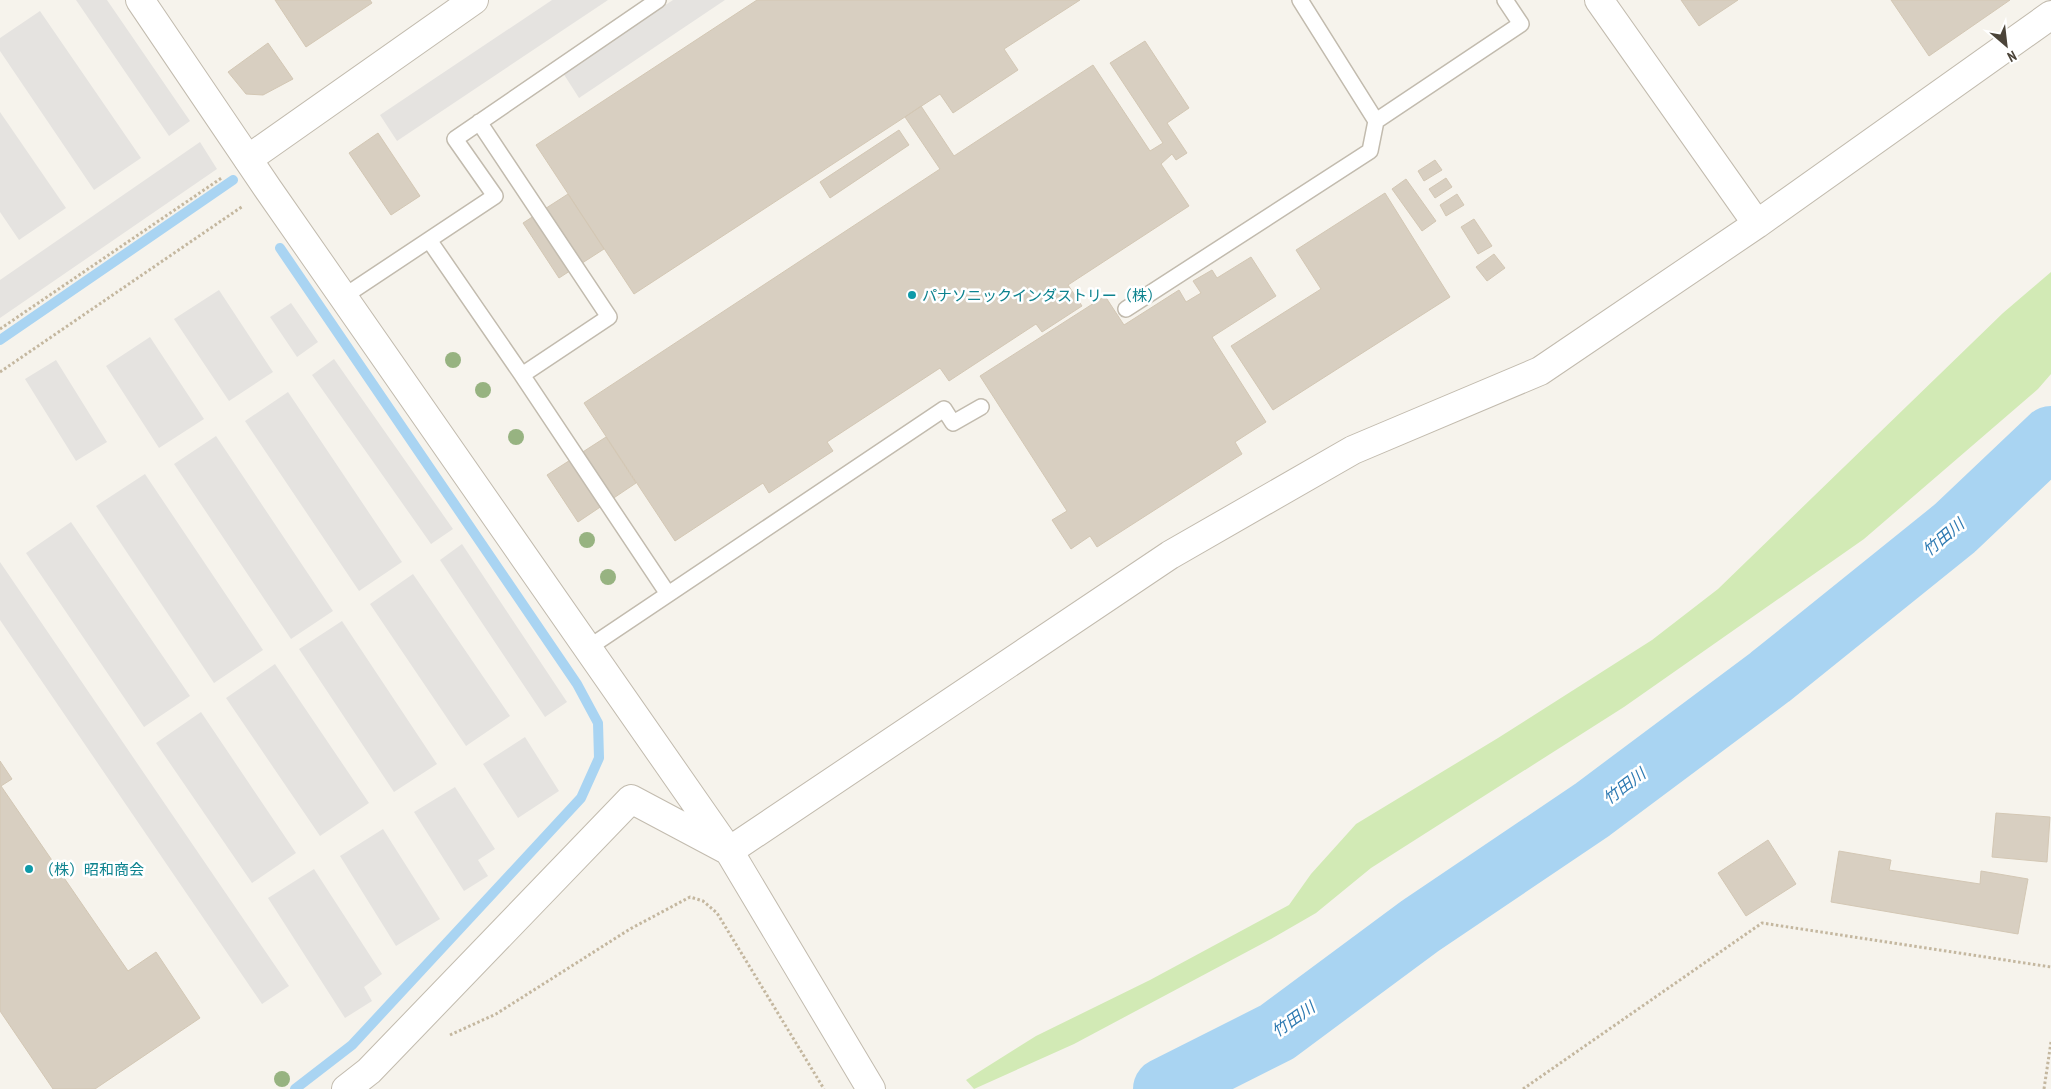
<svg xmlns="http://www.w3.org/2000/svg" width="2051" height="1089" viewBox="0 0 2051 1089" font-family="'PT Sans Narrow','Noto Sans JP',sans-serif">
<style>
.green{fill:#d2eab5}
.parking{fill:#e5e3e0}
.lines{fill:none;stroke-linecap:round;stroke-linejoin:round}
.stream{stroke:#a9d4f2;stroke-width:10}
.river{stroke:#a9d4f2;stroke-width:62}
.building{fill:#d8cfc1;stroke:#d3c7b4}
.service-casing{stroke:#c2bbae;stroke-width:18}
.minor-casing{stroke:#c2bbae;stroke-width:30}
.tertiary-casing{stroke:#c2bbae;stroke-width:30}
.path{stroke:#c4b79f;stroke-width:3;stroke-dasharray:2.5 2.5;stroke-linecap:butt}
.service{stroke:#fff;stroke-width:15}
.minor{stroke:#fff;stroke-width:28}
.tertiary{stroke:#fff;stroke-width:28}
.tree{fill:#97b381}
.culture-dot{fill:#0f9aa8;stroke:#fff;stroke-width:2}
.labels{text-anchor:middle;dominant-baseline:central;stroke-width:5;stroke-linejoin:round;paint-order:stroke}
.culture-label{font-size:15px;fill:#0d838f;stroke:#fff;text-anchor:start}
.water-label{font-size:16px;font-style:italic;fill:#2e7ab2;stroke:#fff}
</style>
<rect width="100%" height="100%" fill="#f6f3ec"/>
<path class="green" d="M2051 272V374L2038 389 1864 539 1624 707 1371 868 1316 913 1271 939 1074 1044 974 1089 966 1080 1036 1036 1150 980 1289 905 1311 874 1356 824 1498 738 1652 640 1718 589 2003 313Z"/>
<path class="parking" d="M76 0H107L190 121 169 136Z
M552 0H608L397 141 380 115Z
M673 0H725L579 98 563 73Z
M40 11 141 158 94 190 0 51V38Z
M0 112 66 208 19 240 0 212Z
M200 142 217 169 0 318V280Z
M219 290 273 372 229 401 174 319Z
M291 303 318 342 297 357 270 317Z
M150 337 204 419 159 448 106 366Z
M334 359 453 529 431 544 312 375Z
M56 360 107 442 76 461 25 379Z
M288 392 402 562 359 591 245 421Z
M216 436 333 611 291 639 174 464Z
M145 474 263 650 214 683 96 506Z
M71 522 190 696 144 727 26 553Z
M462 544 567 702 545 717 440 560Z
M0 562 289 986 262 1004 0 620Z
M413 574 510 716 466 746 370 604Z
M342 621 437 764 394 792 299 649Z
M275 664 369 803 320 836 226 698Z
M201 712 296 853 252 883 156 743Z
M525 737 559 791 518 818 483 764Z
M455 787 495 849 478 860 488 876 464 891 414 812Z
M383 829 440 919 396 946 340 856Z
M314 869 382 974 364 987 372 1001 345 1018 268 898Z"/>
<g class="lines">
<path class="stream" d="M280 248 577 684 598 723 599 758 581 798 352 1045 295 1089
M0 340 233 180"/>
<path class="river" d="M1164 1089 1277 1032 1420 926 1592 810 1770 677 1955 528 2051 437"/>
</g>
<path class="building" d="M275 0H370L372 3 306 47Z
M757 0H1080L1004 49 1018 70 953 113 940 94 634 294 536 145Z
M1681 0H1738L1699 26Z
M1891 0H2010L1929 56Z
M1145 41 1189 108 1167 123 1187 153 1176 160 1172 154 1161 164 1189 206 1068 285 1082 306 1042 332 1036 324 949 381 940 368 827 442 833 451 769 493 763 483 675 541 584 403 940 169 905 117 921 106 954 156 1093 65 1150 151 1163 143 1110 63Z
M268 43 293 79 263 95 246 94 228 72Z
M899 130 909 145 830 198 820 182Z
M378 133 420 196 391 215 349 153Z
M1435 160 1442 170 1424 181 1418 171Z
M1446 178 1452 187 1435 198 1429 189Z
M1406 179 1436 221 1422 231 1392 189Z
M1385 193 1450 297 1273 410 1231 346 1321 289 1296 250Z
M568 194 604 249 559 278 523 223Z
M1457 194 1464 205 1446 216 1440 205Z
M1474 219 1492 246 1478 254 1461 227Z
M1494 254 1505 268 1487 281 1476 267Z
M1251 257 1276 296 1212 337 1266 422 1235 442 1242 454 1097 547 1090 536 1071 549 1052 520 1067 511 980 376 1105 296 1124 325 1179 290 1186 302 1201 293 1193 281 1212 270 1217 278Z
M606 437 636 483 578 522 547 475Z
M0 761 12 779 1 786 128 971 156 952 200 1018 95 1089H53L0 1011Z
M1996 813 2050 817 2047 862 1992 857Z
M1768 840 1796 884 1746 916 1718 873Z
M1839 851 1891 860 1889 870 1980 884 1981 871 2028 879 2018 934 1831 902Z"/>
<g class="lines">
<g class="service-casing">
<path id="service" d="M1300 0 1376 121
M479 122 609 317 522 375 668 594
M429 240 522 375
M343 297 495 196 455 139 658 0
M1126 309 1370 151 1376 121 1521 24 1505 0
M588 648 944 409 953 423 981 407"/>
</g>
<g class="minor-casing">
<path id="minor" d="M1599 0 1757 224
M248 159 474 0
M729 851 1170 555 1353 450 1540 371 1757 224 2051 15"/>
</g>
<g class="tertiary-casing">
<path id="tertiary" d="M140 0 268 189 729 851 871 1089
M346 1089 369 1071 631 799 725 849"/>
</g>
<path class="path" d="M0 329 223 177
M0 372 243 206
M450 1035 496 1014 630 929 690 897 703 901 717 913 824 1089
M1523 1089 1762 923 2051 967
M2044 1089 2051 1042"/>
<use href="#service" class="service"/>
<use href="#minor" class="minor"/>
<use href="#tertiary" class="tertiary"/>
</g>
<g class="tree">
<circle cx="453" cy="360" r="8"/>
<circle cx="483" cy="390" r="8"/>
<circle cx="516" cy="437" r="8"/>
<circle cx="587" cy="540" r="8"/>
<circle cx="608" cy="577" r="8"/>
<circle cx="282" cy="1079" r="8"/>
</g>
<g class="culture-dot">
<circle cx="912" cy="295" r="5"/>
<circle cx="29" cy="869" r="5"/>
</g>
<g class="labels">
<g class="culture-label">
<text x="922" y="295">パナソニックインダストリー（株）</text>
<text x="39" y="869">（株）昭和商会</text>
</g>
<g class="water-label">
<text transform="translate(1943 537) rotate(-40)">竹田川</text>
<text transform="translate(1624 786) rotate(-37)">竹田川</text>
<text transform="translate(1293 1019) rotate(-35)">竹田川</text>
</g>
</g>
<g transform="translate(2006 45) rotate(152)" stroke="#ffffff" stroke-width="4" paint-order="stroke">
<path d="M0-4L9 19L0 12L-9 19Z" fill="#4b4439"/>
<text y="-8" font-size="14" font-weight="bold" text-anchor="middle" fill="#4b4439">N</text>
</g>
</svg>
